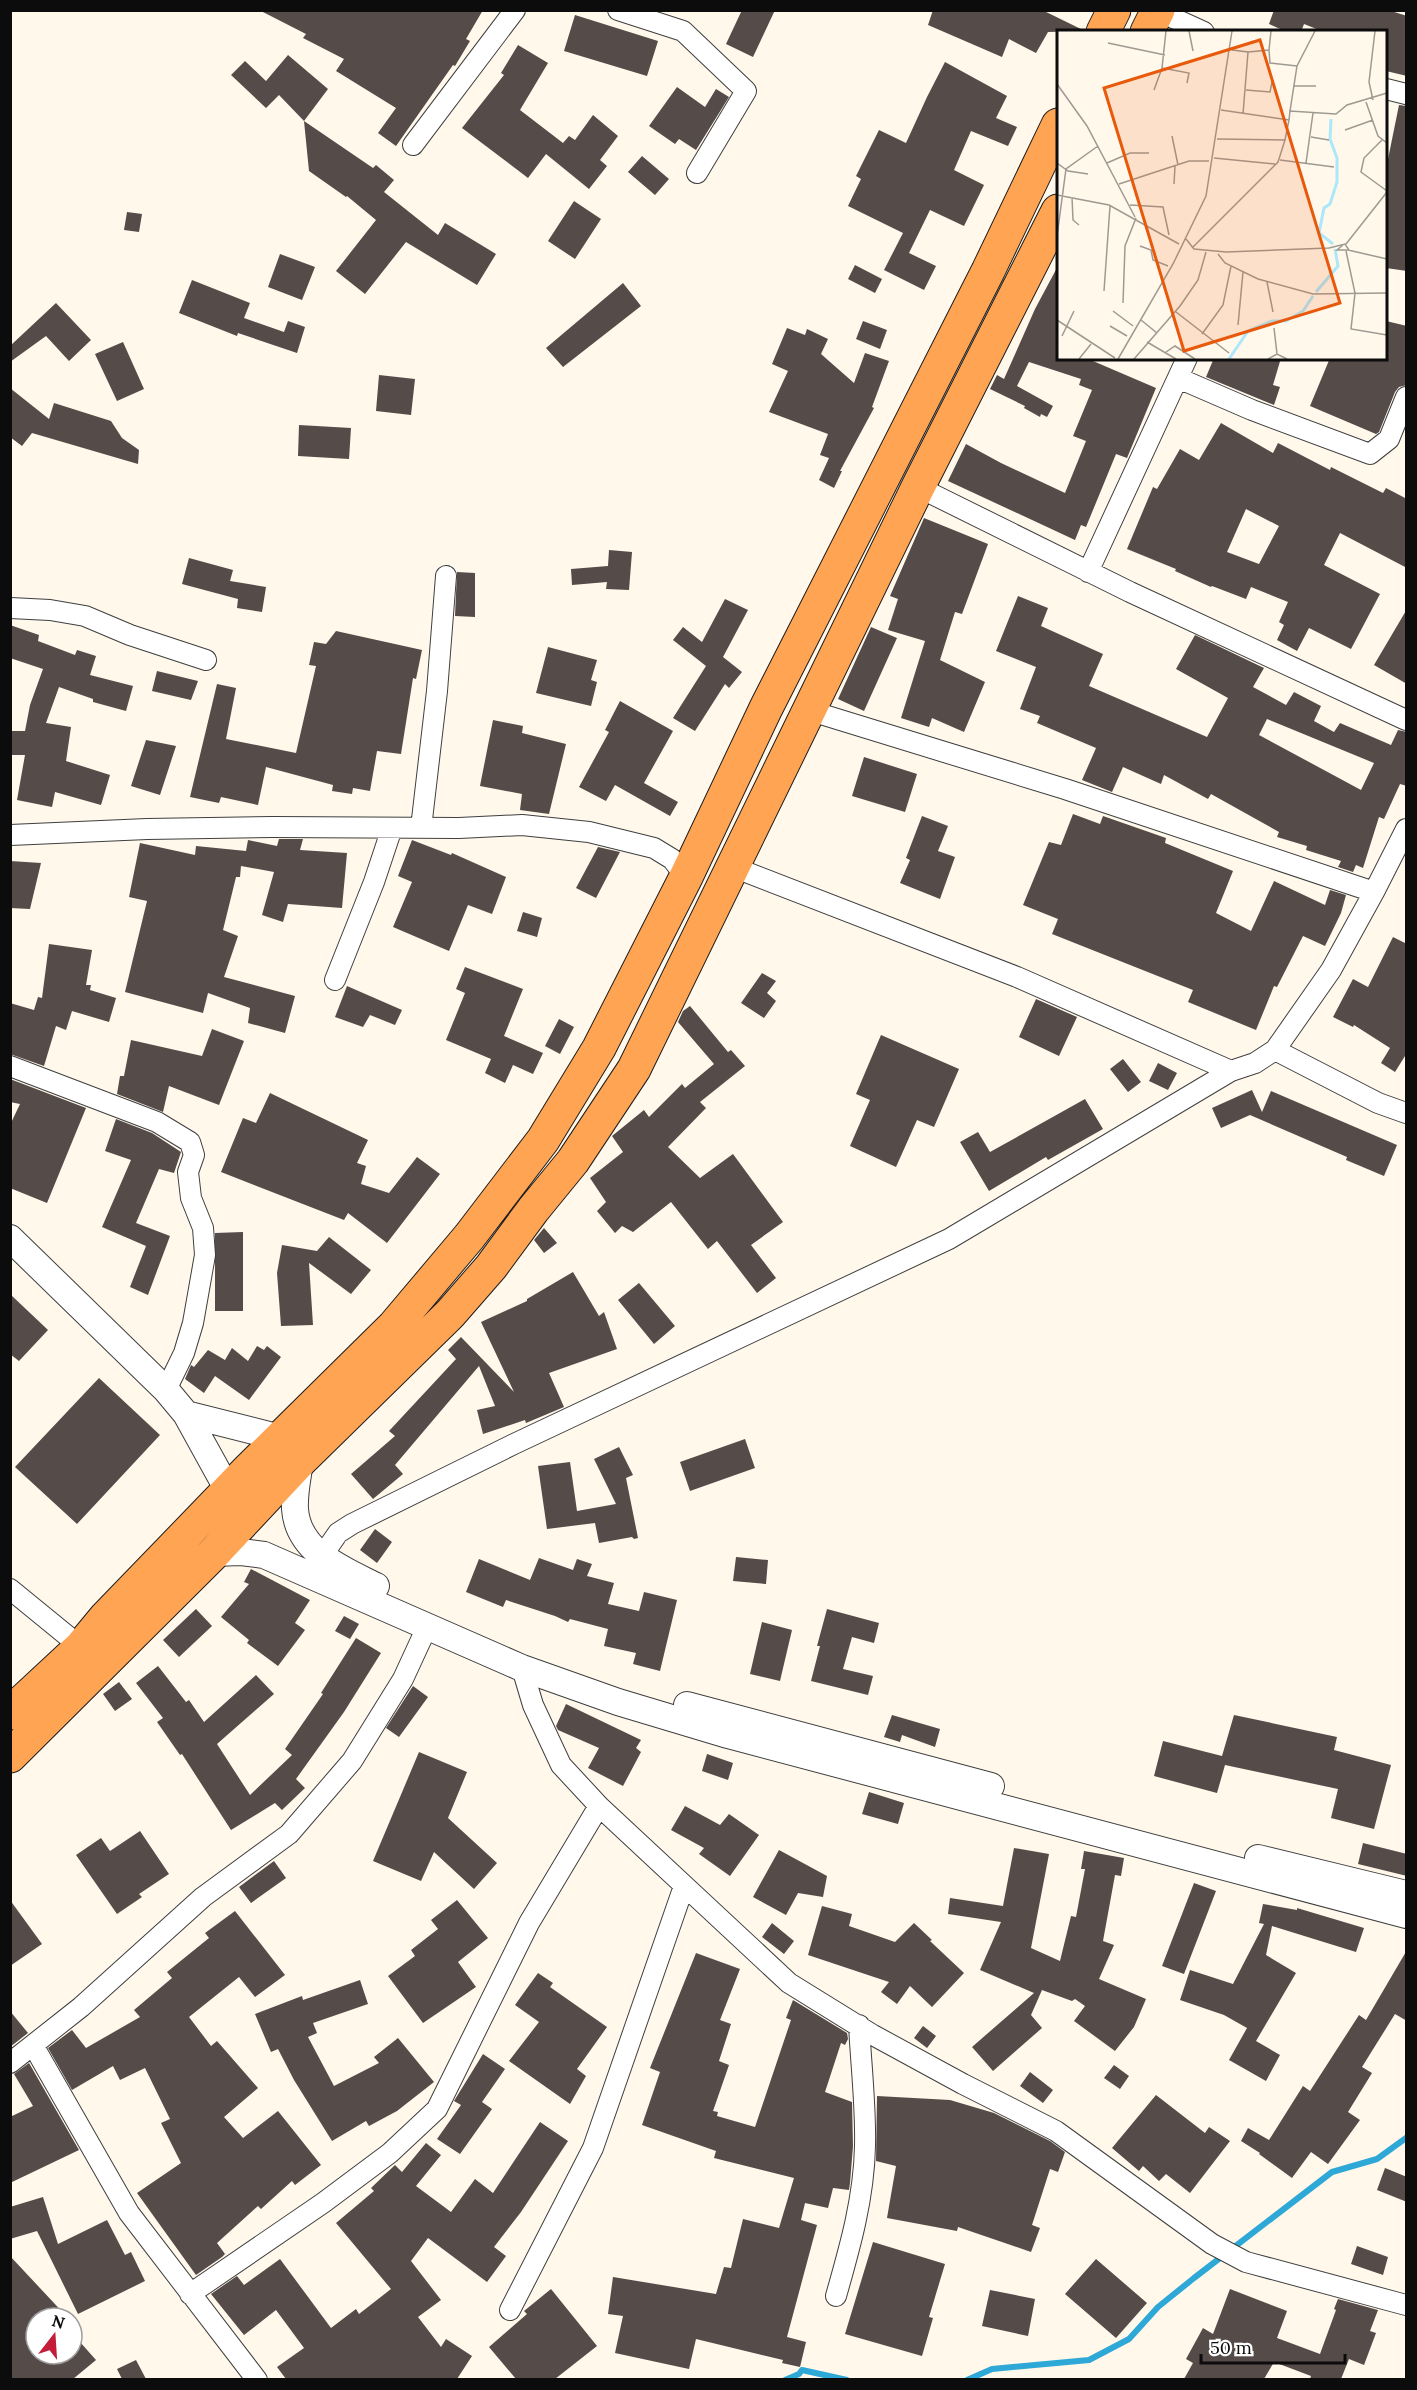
<svg xmlns="http://www.w3.org/2000/svg" width="1417" height="2390" viewBox="0 0 1417 2390" font-family="Lora,serif">
<style>
.lines{fill:none;stroke-linecap:round;stroke-linejoin:round}
.stream{stroke:#2ea8d6;stroke-width:6}
.building{fill:#554b48;fill-rule:evenodd}
.minor-casing{stroke:#3f3f3f;stroke-width:22}
.tertiary-casing{stroke:#3f3f3f;stroke-width:28}
.trunk-casing{stroke:#1d1d1d;stroke-width:35}
.minor{stroke:#fff;stroke-width:20}
.tertiary{stroke:#fff;stroke-width:26}
.trunk{stroke:#fea452;stroke-width:33}
.inset-river{fill:none;stroke:#ace7fa;stroke-width:3}
.inset-road{fill:none;stroke:#9e9a92;stroke-width:1.5}
.view{fill:#e8590c;fill-opacity:0.15;stroke:#e8590c;stroke-width:3}
.inset-edge{fill:none;stroke:#0c0c0c;stroke-width:3}
</style>
<rect width="100%" height="100%" fill="#fff8eb"/>
<g class="lines">
<path class="stream" d="M785 2380 799 2374 802 2370 847 2380
M967 2380 992 2369 1089 2360 1129 2339 1158 2307 1194 2278 1332 2172 1377 2159 1406 2138"/>
</g>
<path class="building" d="M259 10H483L466 39 470 41 455 66 453 65 396 146 378 133 396 108 336 71 344 59 303 38 306 34Z
M742 10H775L753 57 726 44Z
M933 10H1042L1085 31 1048 32 1036 53 1009 39 1002 57 928 25Z
M1274 10H1388L1407 16V76L1386 71V32H1324L1304 24 1301 32H1287L1269 24Z
M575 15 658 41 647 76 564 51Z
M518 45 548 63 520 110 563 143 569 136 575 140 593 115 618 136 600 160 607 166 589 189 546 154 528 178 462 128 504 75 501 73Z
M288 55 328 89 304 121 373 168 376 165 394 180 384 192 438 235 445 223 496 254 477 285 406 242 365 294 336 271 376 220 347 196 346 197 309 171 304 121 279 95 266 108 231 75 245 61 266 81Z
M945 62 1007 96 996 118 1017 127 1008 146 971 131 954 170 984 185 964 226 930 210 909 253 936 266 924 290 884 270 903 233 848 206 861 179 856 176 879 130 906 143 927 97Z
M677 87 705 107 716 89 729 97 696 150 679 139 675 144 649 126Z
M1399 105 1407 106V271L1386 268V169Z
M642 156 669 179 655 195 628 172Z
M574 201 601 219 575 259 548 241Z
M127 212 142 214 139 232 124 230Z
M280 254 315 267 302 300 268 287Z
M1059 264V358H1086L1156 388 1127 458 1116 454 1086 527 1081 525 1075 540 948 481 966 444 1001 463 1065 493 1086 441 1073 436 1092 390 1079 385 1081 379 1029 362 1017 386 1053 406 1047 417 1041 414 1040 417 1024 408 1025 406 990 389 997 375 1004 379 1035 309Z
M855 265 882 279 875 293 848 279Z
M192 280 250 303 244 318 284 332 288 321 305 327 297 353 238 333 237 336 179 313Z
M623 283 641 306 563 367 546 348Z
M56 303 91 340 69 361 46 336 10 362V346Z
M863 321 887 330 880 349 856 339Z
M1386 321 1407 326V385L1399 387 1395 392 1379 432 1376 434 1310 406 1330 358H1386Z
M787 328 805 335 807 329 828 339 821 354 854 383 865 353 889 361 872 407 874 408 840 471H842L834 488 819 480 829 458 820 455 828 434 769 412 788 371 772 364Z
M123 342 144 389 117 401 95 354Z
M1214 358H1281L1273 385 1280 387 1274 405 1206 377Z
M379 375 415 379 411 415 376 411Z
M10 388 49 419 54 403 111 421 122 438 139 450 138 464 32 433 22 446 10 437Z
M1221 423 1273 453 1278 443 1330 470 1331 467 1383 493 1386 488 1407 499V568L1340 533 1324 565 1380 594 1351 649 1309 628 1297 651 1277 640 1284 625 1279 622 1288 602 1251 587 1246 599 1212 586 1211 587 1175 571 1176 569 1127 549 1153 487 1157 489 1180 449 1199 460ZM1246 509 1279 526 1259 564 1227 552Z
M299 425 351 428 349 459 298 456Z
M924 518 988 544 962 614 955 612 940 660 985 682 964 732 932 718 929 727 901 718 925 641 888 630 898 599 890 596Z
M609 550 632 552 629 590 606 589 607 582 572 585 571 569 608 566Z
M189 558 233 570 230 581 266 587 262 612 237 608 238 599 182 584Z
M457 572 475 573V617L455 616Z
M1018 596 1048 608 1041 626 1103 654 1089 686 1207 737 1228 698 1176 669 1195 635 1264 668 1253 687 1286 705 1294 692 1321 706 1314 721 1334 732 1340 723 1391 745 1398 730 1407 732V786L1400 784 1384 819 1379 817 1363 868 1356 865 1353 872 1338 867 1341 861 1306 850 1307 846 1277 837 1279 832 1211 794 1208 799 1164 775 1161 784 1123 767 1112 792 1082 780 1096 748 1037 723 1040 716 1020 709 1036 667 996 651ZM1267 719 1374 763 1361 790 1259 735Z
M725 599 748 610 723 657 742 672 729 688 725 684 695 731 673 718 706 666 673 640 683 627 702 642Z
M1407 609V684L1374 665Z
M10 625 39 635 38 641 75 655 77 650 96 656 90 675 133 686 126 711 93 702V699L59 687 46 723 71 727 66 761 110 775 101 805 55 792 52 807 17 800 25 755H10V731H25L30 705 43 669 10 658Z
M871 627 897 638 864 711 838 699Z
M336 631 422 650 416 679 413 678 401 754 377 751 370 791 353 788 352 794 332 791 333 785 266 767 258 805 221 797 219 803 190 797 217 684 236 688 226 739 296 753 316 666 309 665 314 642 326 644Z
M548 647 597 660 591 680 597 682 591 706 536 693Z
M157 671 198 681 191 700 152 691Z
M620 701 673 731 644 783 678 802 670 816 615 785 606 801 579 787 609 732 605 730Z
M493 720 523 726 522 733 566 744 549 814 520 810 522 794 480 786Z
M146 740 176 746 160 795 131 786Z
M864 757 917 774 905 812 852 796Z
M1073 814 1100 824 1103 816 1166 838 1165 843 1233 871 1216 913 1251 931 1274 881 1325 905 1330 890 1346 895 1341 913 1325 946 1303 936 1277 987 1274 986 1256 1030 1188 1002 1193 990 1052 934 1058 919 1023 905 1049 842 1061 845Z
M922 816 948 826 938 851 955 857 940 899 900 883 910 860 906 858Z
M279 839H303L300 850 347 853 342 908 288 904 283 922 262 915 274 872 241 866 240 877H236L223 930 238 936 224 977 295 996 285 1033 248 1023 250 1008 208 993 203 1013 125 992 147 901 129 897 140 843 195 855 196 846 246 851 248 840 277 846Z
M412 840 451 855 452 853 506 877 492 914 468 905 449 951 393 927 412 882 398 876Z
M598 847 620 852 596 898 576 888Z
M10 861 41 863 30 909 10 908Z
M523 912 542 918 537 937 517 931Z
M1393 937 1407 944V1058L1405 1056 1395 1072 1381 1063 1390 1048 1354 1025 1353 1027 1333 1017 1353 979 1368 987Z
M49 944 92 950 86 985H91L90 990 116 998 109 1022 72 1011 66 1030 56 1026 44 1066 10 1054V1003L34 1010 38 997 42 998Z
M465 967 523 989 504 1036 543 1053 533 1074 513 1065 505 1083 485 1073 491 1059 446 1040 465 993 456 989Z
M762 973 776 981 767 993 776 1001 764 1018 741 1003Z
M347 986 402 1010 395 1025 370 1015 363 1027 335 1017Z
M1036 999 1077 1017 1059 1056 1019 1037Z
M690 1006 728 1052 731 1050 745 1066 700 1102 706 1108 668 1147 700 1178 733 1154 783 1222 751 1245 776 1278 757 1293 717 1241 708 1249 671 1202 633 1232 622 1226 615 1233 597 1211 606 1202 590 1178 623 1152 612 1136 644 1110 649 1117 682 1084 685 1088 714 1064 678 1022 683 1011Z
M559 1019 574 1027 560 1054 545 1046Z
M212 1029 244 1041 219 1105 169 1086 163 1112 117 1094 120 1076H124L131 1040 202 1056Z
M881 1035 959 1069 934 1127 917 1120 896 1167 850 1146 870 1100 856 1094Z
M1123 1059 1141 1082 1128 1092 1110 1069Z
M1158 1063 1177 1073 1168 1090 1149 1081Z
M10 1079 86 1108 47 1203 10 1188V1125L20 1104 10 1102Z
M1252 1090 1262 1112 1271 1091 1397 1145 1384 1176 1346 1160 1347 1157 1250 1115 1221 1128 1212 1108Z
M270 1093 368 1140 357 1163 366 1166 361 1184 389 1193 417 1157 440 1174 387 1243 348 1213 344 1220 221 1172 243 1118 256 1123Z
M1085 1099 1103 1129 1048 1160 1046 1157 989 1191 960 1142 978 1132 990 1152Z
M116 1119 152 1133 181 1152 174 1173 159 1169 136 1223 170 1236 148 1295 130 1287 146 1246 102 1227 131 1160 105 1151Z
M544 1228 557 1243 544 1253 534 1240Z
M243 1232V1311H215V1233Z
M329 1237 371 1270 351 1294 309 1263 313 1325 281 1326 277 1273 282 1245 317 1251Z
M573 1272 599 1316 604 1312 617 1349 549 1373 564 1407 526 1423 525 1420 483 1434 477 1410 495 1406 479 1366 395 1465 403 1474 373 1499 351 1474 395 1436 389 1431 456 1359 448 1350 461 1337 514 1392 481 1322 527 1301V1299Z
M639 1283 675 1326 654 1344 618 1300Z
M10 1294 48 1330 19 1361 10 1354Z
M257 1346 264 1350 267 1346 281 1357 249 1400 215 1376 204 1393 185 1379 191 1365 194 1367 208 1350 225 1360 232 1348 248 1361Z
M99 1378 160 1435 77 1524 15 1467Z
M745 1439 755 1468 690 1491 680 1462Z
M619 1447 633 1475 626 1478 638 1538 634 1539 632 1537 599 1543 595 1523 547 1529 538 1466 570 1462 577 1511 616 1504 594 1459Z
M375 1529 392 1542 377 1563 360 1550Z
M736 1557 768 1560 766 1584 733 1581Z
M539 1558 573 1570 577 1559 592 1564 587 1576 614 1583 608 1604 639 1611 644 1592 677 1600 660 1671 633 1664 636 1653 604 1646 608 1629 570 1619 568 1622 555 1616 506 1600 503 1607 466 1592 479 1559 530 1580Z
M251 1569 310 1600 295 1623 305 1630 278 1666 247 1643 249 1640 221 1617 249 1584 244 1582Z
M196 1609 212 1626 179 1657 163 1640Z
M827 1609 879 1623 874 1643 852 1637 843 1669 873 1676 868 1695 811 1681 820 1646H817Z
M344 1616 359 1624 350 1639 335 1631Z
M762 1622 792 1630 780 1681 750 1674Z
M356 1638 381 1653 344 1712 296 1779 305 1788 282 1810 275 1803 231 1830 182 1754 180 1755 157 1722 163 1718 136 1683 158 1666 186 1702 189 1700 204 1722 256 1675 274 1694 217 1744 250 1795 292 1755 285 1749 323 1694 321 1693Z
M119 1682 132 1699 115 1711 103 1694Z
M413 1686 428 1697 399 1737 386 1728Z
M566 1704 641 1740 636 1748 641 1752 623 1786 588 1768 599 1748 558 1730 556 1726Z
M892 1715 940 1729 935 1747 902 1735 900 1742 884 1737Z
M1234 1715 1337 1737 1334 1750 1391 1765 1374 1829 1331 1818 1338 1789 1225 1765 1217 1793 1154 1776 1163 1741 1222 1756Z
M419 1752 467 1772 448 1818 497 1863 474 1889 434 1852 421 1881 373 1861Z
M707 1754 733 1763 728 1780 702 1771Z
M869 1792 904 1803 898 1824 862 1814Z
M685 1806 720 1825 729 1814 759 1835 730 1876 699 1854 704 1848 671 1830Z
M140 1831 169 1874 139 1894 142 1897 117 1914 76 1855 101 1838 110 1851Z
M1363 1843 1407 1854V1876L1358 1864Z
M1014 1848 1049 1854 1031 1948 1060 1961 1071 1916 1076 1917 1085 1869H1081L1084 1851 1124 1858 1121 1876 1115 1875 1103 1941 1114 1945 1099 1979 1146 1999 1134 2027 1115 2051 1074 2021 1085 2006 1075 1999 1072 2001 1042 1990 1031 2015 1042 2028 993 2071 972 2047 1034 1993 980 1970 1001 1922 948 1914 950 1898 1003 1906Z
M779 1850 827 1876 823 1897 798 1893 786 1915 753 1897Z
M274 1861 286 1878 251 1903 239 1887Z
M1194 1883 1216 1891 1184 1974 1162 1966Z
M10 1900 42 1944 10 1966Z
M457 1900 488 1938 458 1962 476 1987 423 2023 388 1976 415 1956 411 1950 438 1929 431 1920Z
M1263 1904 1297 1910V1908L1364 1928 1356 1952 1272 1926 1266 1955 1296 1973 1256 2041 1280 2055 1266 2081 1229 2060 1247 2028 1224 2015 1180 2000 1190 1970 1233 1984 1264 1924 1259 1923Z
M822 1906 852 1914 849 1926 895 1942 914 1923 932 1940 930 1941 964 1973 932 2007 910 1986 897 2004 881 1992 889 1982 808 1955Z
M235 1911 285 1975 255 1997 239 1977 189 2017 211 2046 217 2041 258 2088 224 2117 243 2138 278 2111 321 2165 295 2185 292 2181 261 2209 258 2206 217 2243 225 2254 222 2257 196 2275 137 2193 181 2163 161 2123 170 2119 145 2068 120 2080 113 2066 72 2090 48 2048 72 2030 86 2048 140 2017 134 2010 172 1978 167 1972 209 1938 205 1933Z
M772 1923 794 1941 784 1954 762 1937Z
M1407 1950V2021L1395 2014 1362 2067 1372 2073 1348 2112 1360 2120 1328 2164 1311 2152 1292 2178 1259 2154 1260 2153 1241 2141 1248 2128 1269 2140 1303 2086 1310 2091 1359 2015 1366 2020Z
M696 1953 740 1969 720 2020 731 2024 719 2061 729 2065 713 2111 718 2112 717 2116 755 2127 791 2020 786 2018 793 2000 847 2033 848 2039 845 2045 841 2043 825 2092 852 2102 853 2146 850 2183 849 2190 833 2188 828 2208 805 2203 801 2220 817 2225 787 2337 806 2342 800 2367 782 2363 783 2360 696 2339 689 2369 615 2353 623 2316 608 2314 613 2277 716 2294 724 2267 731 2268 743 2219 779 2228 794 2178 714 2158 716 2151 642 2125 660 2072 650 2068Z
M538 1973 553 1983 550 1987 607 2027 577 2069 586 2076 570 2104 509 2061 539 2022 515 2005Z
M360 1980 368 2004 313 2023 317 2033 308 2037 334 2086 379 2063 374 2057 398 2038 434 2082 397 2111 369 2126 366 2121 332 2141 294 2080 278 2049 271 2052 255 2014 302 1996 303 2000Z
M10 2011 28 2033 10 2047Z
M923 2026 936 2036 927 2048 914 2038Z
M483 2054 505 2069 482 2102 492 2109 460 2154 437 2139 461 2105 454 2101Z
M29 2063 79 2150 10 2183V2117L33 2106 14 2074Z
M1114 2065 1129 2076 1120 2089 1104 2078Z
M1030 2072 1053 2090 1043 2103 1020 2086Z
M1156 2095 1205 2133 1209 2127 1230 2141 1190 2193 1166 2174 1159 2181 1143 2166 1139 2171 1112 2148Z
M877 2096 950 2100 994 2113 1050 2141 1065 2152 1058 2172 1050 2169 1032 2225 1040 2228 1031 2252 958 2227 957 2231 887 2218 896 2166 876 2161Z
M540 2122 568 2141 521 2212 494 2247 506 2256 487 2282 428 2238 411 2261 441 2300 418 2317 441 2347 446 2339 472 2356 457 2379H286L277 2367 304 2348 276 2310 244 2335 211 2294 237 2276 244 2285 280 2259 331 2328 356 2309 359 2314 391 2289 336 2223 374 2191 371 2188 395 2165 402 2172 426 2143 441 2155 416 2186 451 2212 475 2179 493 2193Z
M1385 2168 1407 2177V2202L1377 2190Z
M43 2197 58 2244 107 2220 125 2255 131 2252 145 2281 78 2314 37 2231 10 2239V2207Z
M873 2242 945 2264 929 2317 933 2318 922 2356 845 2334Z
M1357 2246 1388 2257 1383 2275 1351 2264Z
M10 2256 68 2318H36V2354H72V2333L96 2360 73 2379H10Z
M1096 2259 1147 2303 1116 2338 1065 2294Z
M551 2289 597 2346 555 2379H516L489 2347 527 2314 524 2311Z
M1230 2289 1287 2311 1277 2338 1320 2354 1336 2310 1334 2309 1338 2299 1378 2310 1370 2331 1376 2333 1364 2365 1349 2359 1341 2379H1310L1311 2376 1274 2362 1264 2379H1184L1193 2363 1186 2359 1203 2328 1213 2334Z
M990 2290 1035 2299 1028 2336 982 2326Z
M136 2360 146 2379H122L117 2369Z"/>
<g class="lines">
<g class="minor-casing">
<path id="minor" d="M618 10 683 31 746 91 697 173
M1158 11 1204 32
M1386 89 1406 94
M413 145 515 10
M1178 378 1252 410 1370 454 1389 439 1406 397
M918 487 1130 592 1406 720
M1088 572 1187 358
M10 608 50 610 85 616 130 635 206 660
M421 828 437 691 446 576
M10 835 147 829 272 827 459 828 522 825 589 832 654 848 672 859 686 877
M733 867 1017 977 1231 1071
M1374 892 1406 829
M335 980 374 882 392 828
M1275 1050 1378 1103 1406 1113
M10 1066 157 1122 190 1142 194 1155 188 1172 191 1198 203 1228 205 1255 193 1323 184 1353 166 1390
M322 1556 338 1533 352 1524 514 1444 949 1239 1231 1071 1255 1063 1275 1050 1331 970 1374 892 1065 789 811 711
M10 1589 81 1647
M522 1668 533 1705 561 1765 599 1806 789 1983 873 2035 963 2084 1056 2131 1212 2244 1246 2262 1406 2305
M33 2045 129 2213 257 2380
M10 2063 81 2007 203 1897 289 1834 352 1761 403 1679 427 1627
M190 2294 323 2203 390 2153 437 2109 529 1923 599 1806
M836 2296C850 2247 864 2198 865 2146 866 2106 861 2065 859 2025
M510 2310 593 2148 684 1886"/>
</g>
<g class="tertiary-casing">
<path id="tertiary" d="M10 1238 166 1390 186 1414 229 1492
M186 1414 281 1438
M300 1461C298 1477 294 1493 295 1509 298 1552 342 1569 376 1586
M214 1553 241 1552 264 1555 522 1668 618 1702 728 1735 1406 1915
M687 1705 991 1786
M1258 1858 1406 1894"/>
</g>
<g class="trunk-casing">
<path id="trunk" d="M1103 32 1114 10
M1147 32 1158 10
M10 1713 81 1647 105 1618 248 1470 394 1326 469 1237 543 1140 599 1048 686 877 766 708 988 271 1058 125
M10 1756 214 1553 300 1461 450 1314 491 1267 533 1210 573 1161 634 1069 918 487 1058 211"/>
</g>
<use href="#minor" class="minor"/>
<use href="#tertiary" class="tertiary"/>
<use href="#trunk" class="trunk"/>
</g>
<g transform="translate(1057 30)">
<rect width="330" height="330" fill="#fff8eb"/>
<path class="inset-river" d="M274 89 273 109 280 128V152L273 174 267 178 262 203 276 214M259 262 281 236 278 219M172 329 191 301 215 291H229L246 281 256 266"/>
<path class="inset-road" d="M132 1 136 21M51 13 108 25M175 20 191 22 186 84M212 20 213 33 240 36M191 22 212 20 214 1M105 38 132 43 130 53M0 54 30 96 78 187M236 56H259M97 60 105 38 109 1M189 60 213 62 215 52M316 70 312 52 318 1M309 72 321 106 330 113M164 80 232 90 228 110M233 81 240 36 258 1M232 90 233 81 279 84 290 75 330 63M288 100 316 90M115 106 121 135M254 107 272 110M326 109 307 128 304 142 330 161M157 128 218 134M223 130 277 137M0 133 11 141 31 144M50 133 73 123H92M249 133 256 83M62 154 132 131H152M117 154 118 136M0 165 52 175 122 214M15 167 16 190 22 195M73 175 106 177 112 205M0 206 9 139 41 116M129 209 137 219 169 222 272 218 288 214 292 220H280L286 215M289 214 330 162M83 216 94 220 96 230 111 236M135 218 221 132 228 110 160 109M291 220 330 229M289 221 298 263 294 299 330 305M161 224 168 233 201 249 256 264 330 263M210 252 216 282M47 261 53 176M66 273 68 216 79 188M56 281 76 296M119 282 172 323M0 290 58 328M84 290 100 303M181 295 186 242M53 296 70 306M217 298 220 324M145 304 166 275 174 236M5 306 17 281M90 312 119 329M109 322 118 316 138 329M22 329 34 314M61 329 116 234 149 166 175 1M77 329 123 276 141 250 149 222M211 329 220 324 230 329"/>
<path class="view" d="M203 10 283 273 127 321 47 58Z"/>
<rect width="330" height="330" class="inset-edge"/>
</g>
<rect width="1417" height="2390" fill="none" stroke="#0c0c0c" stroke-width="24"/>
<g transform="translate(54 2336) rotate(17)"><circle r="28" fill="#ffffff" stroke="#9e9e9e" stroke-width="1.5"/>
<path d="M0-4.5L10 22L0 15L-10 22Z" fill="#c41c39"/>
<text y="-9" font-size="16" font-weight="bold" text-anchor="middle" fill="#0c0c0c">N</text>
</g>
<path d="M1201 2354v9h144v-9" fill="none" stroke="#0c0c0c" stroke-width="3"/>
<text x="1210" y="2354" font-size="18" fill="#0c0c0c" stroke="#ffffff" stroke-width="4.5" paint-order="stroke">50 m</text>
</svg>
